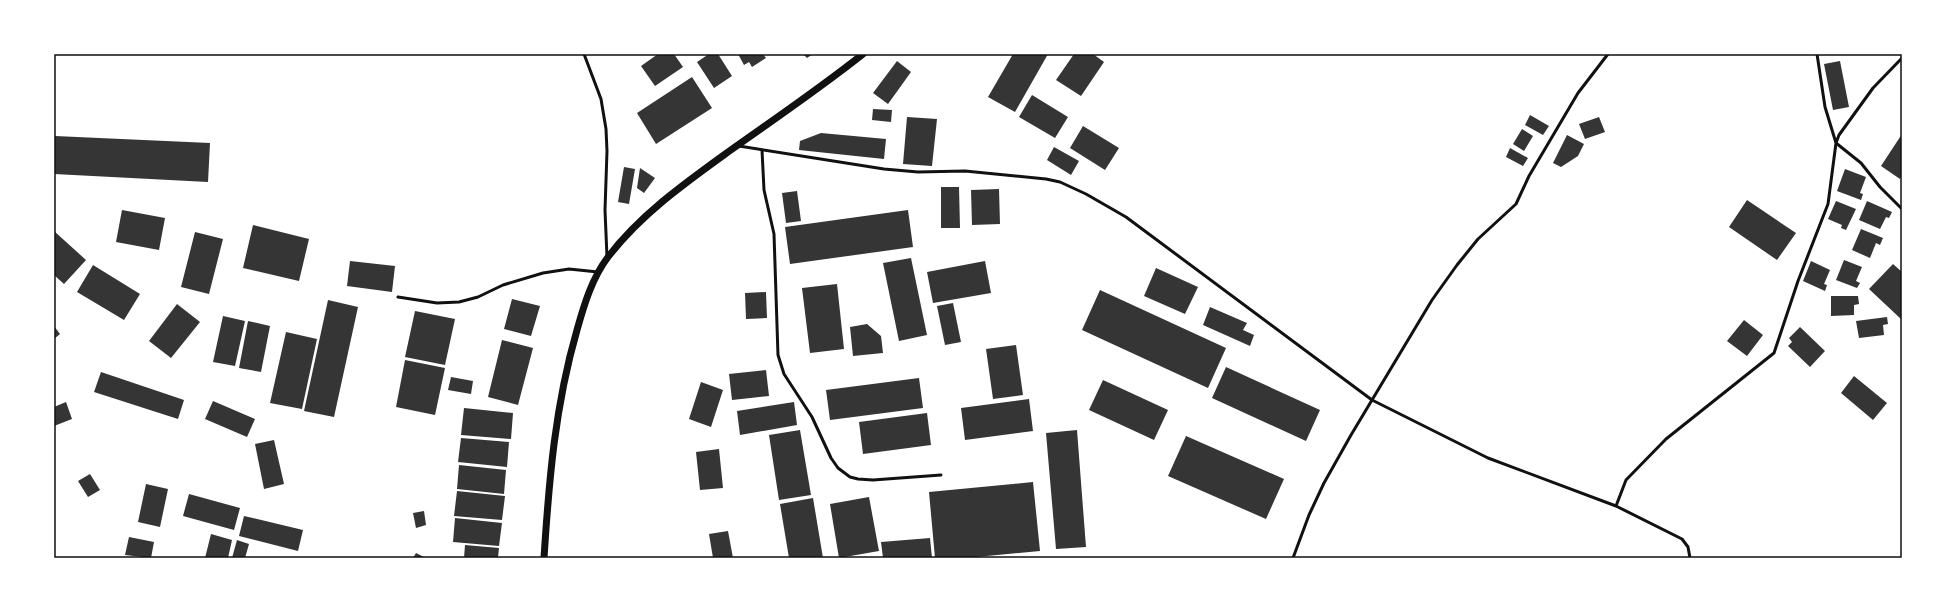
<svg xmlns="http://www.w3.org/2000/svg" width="1956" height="612" viewBox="0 0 1956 612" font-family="'Space Grotesk',sans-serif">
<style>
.building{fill:#353535}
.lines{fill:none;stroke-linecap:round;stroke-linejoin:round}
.service{stroke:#111;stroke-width:3}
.tertiary{stroke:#111;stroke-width:7}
.neatline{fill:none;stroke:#111;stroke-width:1.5}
</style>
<rect width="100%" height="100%" fill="#fff"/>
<path class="building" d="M658 54H674L683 67 655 86 641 66Z
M709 54H718L732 76 714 88 697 62Z
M738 54H763L766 58 752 67 749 62 744 65Z
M803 54H813L807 58Z
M1013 54H1048L1015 112 988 97Z
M1074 54H1093L1104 62 1081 96 1056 80Z
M897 61 911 72 888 104 873 93Z
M1840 61 1849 107 1833 110 1824 64Z
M692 77 712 108 656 144 637 113Z
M1032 95 1068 117 1055 138 1019 117Z
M873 109 892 110 891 122 872 120Z
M1530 115 1549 126 1543 135 1525 125Z
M907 117 937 119 932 166 903 164Z
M1599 117 1605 132 1585 139 1579 124Z
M1083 126 1119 148 1105 170 1070 148Z
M1522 129 1533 136 1524 151 1513 144Z
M821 133 886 139 884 159 799 150 800 141Z
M1902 134V175L1900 179 1881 166Z
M1567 135 1584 144 1578 156 1561 167 1553 163Z
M55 136 210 143 208 182 54 174Z
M1054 147 1079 161 1071 175 1047 160Z
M1510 148 1528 158 1523 166 1506 157Z
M624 167 635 169 629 204 618 202Z
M640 168 655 178 644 193 637 188Z
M1845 169 1866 177 1860 193 1863 194 1861 200 1837 191Z
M941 187H959L960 228H941Z
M999 189 1000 224 972 225 971 190Z
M797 191 801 221 786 223 782 193Z
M1747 200 1796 233 1777 260 1729 227Z
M1836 201 1856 209 1846 230 1841 228 1842 225 1828 219Z
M1867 201 1892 212 1889 218 1886 217 1880 229 1859 220Z
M122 210 165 218 159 250 116 242Z
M908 210 913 247 790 264 785 227Z
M253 225 309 239 299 281 243 268Z
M1861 229 1883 238 1880 245 1876 243 1870 258 1852 250Z
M54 231 86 260 64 284 54 275Z
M195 232 223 239 209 294 181 287Z
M911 258 927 335 899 341 883 263Z
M1844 260 1862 267 1856 281 1860 283 1857 288 1836 280Z
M350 261 395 266 392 292 347 286Z
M985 261 991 293 933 303 927 272Z
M1811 261 1830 270 1824 284 1827 285 1825 291 1803 281Z
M1893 264 1902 272V320L1869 289Z
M93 265 140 294 124 320 77 292Z
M1156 268 1198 287 1185 314 1144 296Z
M837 284 844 349 810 353 802 288Z
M1100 290 1226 348 1208 388 1082 330Z
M766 292 767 318 746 319 745 293Z
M1831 296H1858L1859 304 1854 305V315L1831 316Z
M512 299 540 306 531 336 504 329Z
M328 300 358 307 334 417 304 411Z
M953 303 961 342 945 345 937 306Z
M177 304 200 322 171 358 149 341Z
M1210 307 1247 323 1243 330 1254 335 1250 346 1203 325Z
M415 311 455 319 445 365 405 357Z
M223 316 245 321 235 366 213 362Z
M1887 317 1888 324 1883 325 1884 335 1859 338 1856 321Z
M1744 320 1763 335 1747 356 1727 341Z
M248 321 270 326 261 372 239 368Z
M867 324 881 336 883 353 853 356 850 327Z
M54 326 60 334 54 339Z
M1800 327 1825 351 1810 367 1788 346 1792 342 1789 338Z
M286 332 317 339 302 409 270 403Z
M502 340 533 348 518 405 488 397Z
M1016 345 1023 395 993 399 986 349Z
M405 360 445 368 435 415 396 407Z
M1226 367 1320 410 1306 441 1212 398Z
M766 370 769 396 732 400 729 374Z
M101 372 184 400 178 419 94 392Z
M1854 376 1887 403 1873 420 1841 393Z
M451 377 473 381 471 394 448 390Z
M919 378 923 408 830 420 826 390Z
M1103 380 1168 410 1154 440 1089 410Z
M701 382 723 390 711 427 689 419Z
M1029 399 1033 431 965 440 961 408Z
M213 401 255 419 247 437 205 419Z
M66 402 72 419 54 426V407Z
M794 402 797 425 740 435 737 411Z
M464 408 513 413 511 439 461 435Z
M927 413 931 445 863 454 859 422Z
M800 430 811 495 779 500 769 435Z
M1077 430 1086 547 1056 549 1046 433Z
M1186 436 1284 479 1266 519 1168 476Z
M461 438 509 442 507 467 458 462Z
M274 440 284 484 264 489 255 444Z
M719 449 723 488 700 490 696 452Z
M459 465 506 470 504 494 457 489Z
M90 474 100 490 88 497 78 481Z
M1033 482 1040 551 966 558H935L929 492Z
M146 484 168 489 160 527 138 522Z
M457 491 505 496 502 520 454 516Z
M189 494 240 508 234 530 183 516Z
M869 497 879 551 839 558 830 504Z
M813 498 823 558H789L780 504Z
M424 511 426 525 416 528 413 513Z
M244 516 303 530 298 551 239 536Z
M455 518 502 523 499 546 453 542Z
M728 531 733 558H713L709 534Z
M211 534 232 540 228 558H205Z
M129 537 154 542 151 558 125 555Z
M930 538 932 558H883L881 542Z
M237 540 249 544 245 558H232Z
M465 545 499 548 498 558H464Z
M416 553 426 558H413Z"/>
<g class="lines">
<path class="service" d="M584 54 601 99 606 129 607 151 605 210 607 257
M1817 54 1825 107 1836 143 1861 163 1880 187 1902 209
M739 146 884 169 918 172 965 171 1046 179 1060 182 1086 194 1126 217 1372 400 1488 458 1616 506 1626 480 1666 439 1774 353 1798 281 1828 204 1836 143 1839 135 1873 88 1902 58
M762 150 764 190 774 234 778 355 784 374 812 417 831 458 838 468 850 477 858 479 873 480 941 475
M398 297 437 303 459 302 478 297 503 285 543 273 569 269 598 272
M1616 506 1682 539 1688 547 1690 558
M1293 558 1309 515 1324 483 1351 435 1432 300 1457 265 1478 239 1516 204 1529 176 1578 93 1608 54"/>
<path class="tertiary" d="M544 558C549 480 555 406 577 330 584 305 592 278 608 257 640 215 685 183 728 152 773 120 819 89 863 54"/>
</g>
<rect width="1956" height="612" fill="none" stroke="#ffffff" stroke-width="110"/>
<rect x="55" y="55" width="1846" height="502" class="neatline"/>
</svg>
